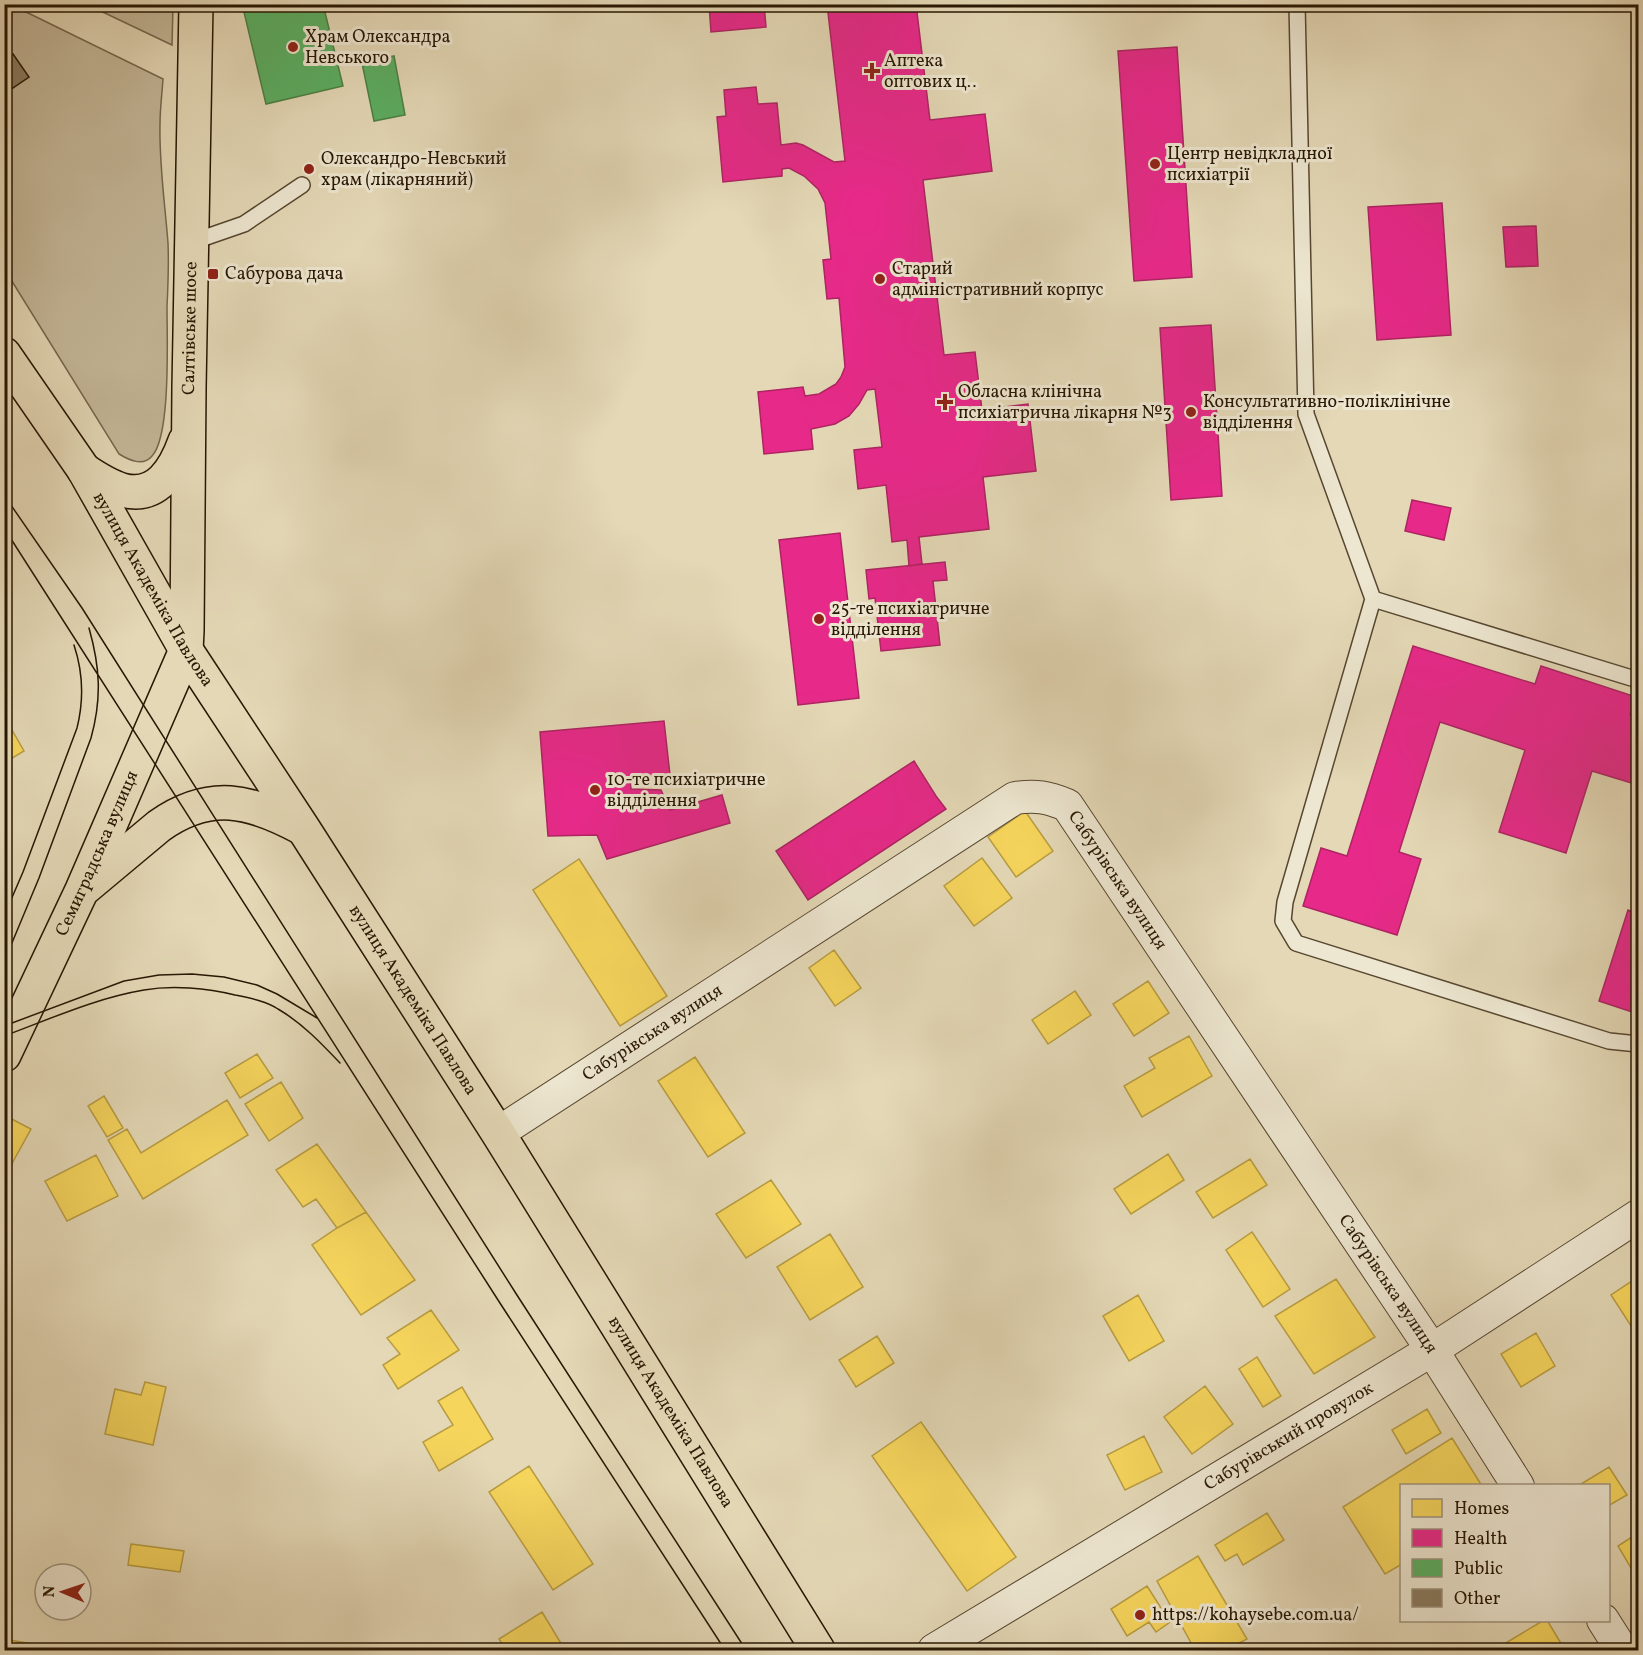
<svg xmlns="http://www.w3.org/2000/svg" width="1643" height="1655" viewBox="0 0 1643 1655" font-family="Vollkorn,serif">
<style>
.green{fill:#c4b798;stroke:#76674e;stroke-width:1.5}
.homes{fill:#f6d55c;stroke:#b89c41;stroke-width:1.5}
.health{fill:#e7298a;stroke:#ae2462;stroke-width:1.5}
.public{fill:#5aae61;stroke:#4b8145;stroke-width:1.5}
.building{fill:#8a7b60;stroke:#281703;stroke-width:1.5}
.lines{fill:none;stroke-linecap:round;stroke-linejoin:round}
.service-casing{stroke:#574730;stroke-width:18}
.minor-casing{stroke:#574730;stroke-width:34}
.primary-casing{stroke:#281703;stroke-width:36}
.service{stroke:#ede6d0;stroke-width:15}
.minor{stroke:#ede6d0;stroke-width:32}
.primary{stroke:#e4d8b6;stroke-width:33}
.tram{stroke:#281703;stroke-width:1.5}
.poi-dot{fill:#8f2418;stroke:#ede6d0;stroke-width:2}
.labels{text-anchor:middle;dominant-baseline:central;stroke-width:6;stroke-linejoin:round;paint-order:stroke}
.poi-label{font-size:18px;fill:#281703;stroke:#ede6d0;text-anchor:start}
.street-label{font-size:18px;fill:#281703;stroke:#ede6d0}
</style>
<rect width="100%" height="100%" fill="#e4d8b6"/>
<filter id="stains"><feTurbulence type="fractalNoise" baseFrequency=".00333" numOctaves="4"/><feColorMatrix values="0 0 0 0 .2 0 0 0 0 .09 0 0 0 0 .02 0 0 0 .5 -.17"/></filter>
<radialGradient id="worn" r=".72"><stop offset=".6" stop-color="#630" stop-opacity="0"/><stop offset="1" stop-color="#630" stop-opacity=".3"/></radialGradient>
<path class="green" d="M88 5H173L172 45Z
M22 10 163 79C162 94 160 109 160 124 159 164 165 204 168 243 169 265 168 286 167 307 167 338 171 436 152 456 143 467 129 460 119 454L5 270V14Z"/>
<path class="homes" d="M4 716 24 751 4 763Z
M1025 811 1053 851 1016 877 988 837Z
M982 858 1012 898 974 926 944 886Z
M579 859 667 996 620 1026 533 890Z
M834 950 861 988 835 1006 809 968Z
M1148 981 1169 1013 1134 1036 1113 1004Z
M1075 991 1091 1015 1048 1044 1032 1020Z
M1189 1036 1212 1076 1142 1117 1124 1086 1155 1068 1149 1058Z
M257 1054 273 1078 240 1098 225 1073Z
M695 1057 745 1133 708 1157 658 1081Z
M281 1082 303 1118 269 1141 245 1104Z
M104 1096 123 1128 107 1137 88 1106Z
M227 1100 248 1135 143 1199 108 1140 127 1129 141 1153Z
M4 1115 31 1129 4 1178Z
M317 1144 366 1212 337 1228 316 1199 303 1207 276 1170Z
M1168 1154 1184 1180 1131 1214 1114 1189Z
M96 1155 118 1196 67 1221 45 1181Z
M1250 1159 1267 1185 1213 1218 1196 1192Z
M771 1180 801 1224 746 1258 716 1214Z
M366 1212 415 1280 361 1315 312 1245 337 1228Z
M1252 1232 1290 1289 1263 1307 1226 1250Z
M830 1234 863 1287 810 1320 777 1267Z
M1638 1277V1329L1635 1332 1611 1295Z
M1336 1279 1375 1337 1314 1374 1275 1316Z
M1138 1295 1164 1341 1129 1361 1103 1316Z
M431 1310 459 1350 398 1389 383 1365 400 1354 387 1338Z
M1536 1333 1555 1366 1521 1387 1501 1354Z
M877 1336 894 1363 856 1387 839 1360Z
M1257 1357 1281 1396 1263 1407 1239 1369Z
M145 1382 166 1387 153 1445 105 1434 115 1389 141 1395Z
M1205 1386 1233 1424 1192 1454 1164 1417Z
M462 1387 493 1439 439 1471 423 1442 453 1425 438 1401Z
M1427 1409 1441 1433 1406 1454 1392 1430Z
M921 1422 1016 1557 967 1591 872 1456Z
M1144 1436 1162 1472 1125 1490 1107 1455Z
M1452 1438 1482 1486H1402V1564L1385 1574 1343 1507Z
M529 1466 593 1564 553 1590 489 1492Z
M1609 1467 1627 1495 1608 1506V1486H1582L1581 1484Z
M1267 1513 1284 1540 1243 1565 1237 1554 1225 1561 1215 1545Z
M1638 1533V1580L1618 1546Z
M131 1544 184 1551 180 1572 128 1565Z
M1198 1556 1247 1639 1226 1650H1195L1157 1581Z
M1147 1586 1170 1622 1156 1632 1149 1622 1127 1636 1111 1609Z
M542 1612 565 1650H506L499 1639Z
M1544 1620H1547L1565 1650H1494Z
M4 1639 39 1645 38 1650H4Z
M1056 1644 1060 1650H1047Z"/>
<path class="health" d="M709 4H764L766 27 711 32Z
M827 4H916L930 120 985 114 992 171 923 180 944 355 975 352 982 410 1028 404 1036 471 983 477 989 529 919 537 922 564 909 566 907 540 892 542 886 485 858 489 854 450 882 447 875 389 867 390 859 404 849 416 835 424 811 429 813 449 764 454 758 392 803 387 805 396 819 394 836 384 841 377 845 367 839 298 827 299 823 260 831 259 825 203 818 189 804 176 789 168 782 169V176L723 182 717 117 726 116 724 90 756 87 758 104 777 103 781 145 796 143 803 145 834 162 845 161Z
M1177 47 1192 277 1134 281 1118 51Z
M1442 203 1451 335 1377 340 1368 207Z
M1536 226 1538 266 1506 267 1503 227Z
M1211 325 1222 496 1171 500 1160 328Z
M1412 500 1451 508 1444 540 1405 531Z
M840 533 859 698 798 705 779 540Z
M945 562 947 580 933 581 940 645 881 651 875 598 869 599 866 570Z
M1413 646 1535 684 1541 666 1636 697 1630 715 1638 717V785L1592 771 1566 853 1499 832 1525 750 1440 722 1399 852 1421 859 1397 935 1303 906 1321 848 1347 856Z
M664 721 670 775 630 778 631 789 661 790 670 810 722 795 730 823 607 859 597 835 548 836 540 732Z
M914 761 936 796 946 809 808 900 776 851Z
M1628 910 1638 914V1014L1599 1001Z"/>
<path class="public" d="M256 4H323L343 86 266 104 243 8Z
M394 56 405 115 374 121 362 63Z"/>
<path class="building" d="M13 54 29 77 4 94V60Z"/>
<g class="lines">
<g class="service-casing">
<path id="service" d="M1297 4 1306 414 1373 599
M192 242 244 224 302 185
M1638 680 1373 599 1285 902 1283 921 1296 943 1609 1041 1638 1044"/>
</g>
<g class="minor-casing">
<g id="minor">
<path id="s1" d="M498 1133 1015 798C1036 795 1047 797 1067 805L1432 1350 1518 1486"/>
<path d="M1603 1620 1622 1650"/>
<path id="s2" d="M934 1650 1432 1350 1638 1216"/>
</g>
</g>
<g class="primary-casing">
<g id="primary">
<path id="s3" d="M4 354 84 470 186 650 303 828 498 1133 818 1650"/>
<path d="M84 470C96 478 108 486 122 490 157 500 175 469 185 441"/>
<path d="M86 887 159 826C210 790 250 800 302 828"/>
<path id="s4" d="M4 1055 82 890 186 650 187 631 189 388 196 4"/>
</g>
</g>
<use href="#service" class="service"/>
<use href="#minor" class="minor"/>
<use href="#primary" class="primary"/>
<path class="tram" d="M4 495 82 608 515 1292 746 1650
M4 528 498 1300 725 1650
M4 916 23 872 77 728C84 700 83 672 74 645
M4 962 39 878 91 738C102 698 100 667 89 628
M4 1026 124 981 159 975 192 974 224 977 257 985 277 994 317 1018
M4 1036C50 1019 96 998 144 990 172 985 207 988 235 995 249 998 266 1001 278 1009 302 1023 321 1043 340 1063"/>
</g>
<g class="poi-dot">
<circle cx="293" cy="47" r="6"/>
<path d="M869 62h6v6h6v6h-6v6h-6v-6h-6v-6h6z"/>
<circle cx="1155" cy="164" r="6"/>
<circle cx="309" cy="169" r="6"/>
<rect x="207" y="268" width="12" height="12" rx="3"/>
<circle cx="880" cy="279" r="6"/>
<path d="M942 393h6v6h6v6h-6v6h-6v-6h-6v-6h6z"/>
<circle cx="1191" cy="412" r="6"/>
<circle cx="819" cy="619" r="6"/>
<circle cx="595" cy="790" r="6"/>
<circle cx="1140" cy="1615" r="6"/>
</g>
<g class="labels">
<g class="poi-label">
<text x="305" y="37">Храм Олександра<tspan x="305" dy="21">Невського</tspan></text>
<text x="884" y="61">Аптека<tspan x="884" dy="21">оптових ц‥</tspan></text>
<text x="1167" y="154">Центр невідкладної<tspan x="1167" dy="21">психіатрії</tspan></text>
<text x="321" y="159">Олександро-Невський<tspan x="321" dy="21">храм (лікарняний)</tspan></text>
<text x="892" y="269">Старий<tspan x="892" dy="21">адміністративний корпус</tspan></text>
<text x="225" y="274">Сабурова дача</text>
<text x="958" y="392">Обласна клінічна<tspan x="958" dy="21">психіатрична лікарня №3</tspan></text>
<text x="1203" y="402">Консультативно-поліклінічне<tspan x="1203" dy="21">відділення</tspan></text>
<text x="831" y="609">25-те психіатричне<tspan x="831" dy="21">відділення</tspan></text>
<text x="607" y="780">10-те психіатричне<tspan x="607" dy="21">відділення</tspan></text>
<text x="1152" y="1615">https://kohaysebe.com.ua/</text>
</g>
<g class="street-label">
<text stroke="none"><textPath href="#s4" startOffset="766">Салтівське шосе</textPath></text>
<text stroke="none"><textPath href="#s3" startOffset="279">вулиця Академіка Павлова</textPath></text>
<text stroke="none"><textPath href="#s4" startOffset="222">Семиградська вулиця</textPath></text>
<text stroke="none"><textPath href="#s1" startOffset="760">Сабурівська вулиця</textPath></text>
<text stroke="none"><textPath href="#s3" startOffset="765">вулиця Академіка Павлова</textPath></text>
<text stroke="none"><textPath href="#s1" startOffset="184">Сабурівська вулиця</textPath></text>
<text stroke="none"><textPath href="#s1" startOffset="1246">Сабурівська вулиця</textPath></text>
<text stroke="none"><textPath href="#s3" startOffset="1251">вулиця Академіка Павлова</textPath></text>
<text stroke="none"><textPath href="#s2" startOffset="414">Сабурівський провулок</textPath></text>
</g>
</g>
<rect width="1643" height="1655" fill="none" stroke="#e4d8b6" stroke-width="24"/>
<rect x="6" y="6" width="1631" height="1643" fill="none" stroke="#281703" stroke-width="3"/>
<rect x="12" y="12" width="1619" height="1631" fill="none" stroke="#281703" stroke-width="1.5"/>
<rect x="1400" y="1484" width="210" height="138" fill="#ede6d0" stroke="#9e937e" stroke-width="1.5"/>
<rect x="1412" y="1499" width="30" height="18" fill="#f6d55c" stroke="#9e937e" stroke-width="1.5"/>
<text x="1454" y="1514" font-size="18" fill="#281703">Homes</text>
<rect x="1412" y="1529" width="30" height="18" fill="#e7298a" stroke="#9e937e" stroke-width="1.5"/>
<text x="1454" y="1544" font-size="18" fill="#281703">Health</text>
<rect x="1412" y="1559" width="30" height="18" fill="#5aae61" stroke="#9e937e" stroke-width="1.5"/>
<text x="1454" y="1574" font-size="18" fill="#281703">Public</text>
<rect x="1412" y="1589" width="30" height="18" fill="#8a7b60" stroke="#9e937e" stroke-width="1.5"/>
<text x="1454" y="1604" font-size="18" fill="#281703">Other</text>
<g transform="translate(63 1592) rotate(272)"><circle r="28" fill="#ede6d0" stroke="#9e937e" stroke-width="1.5"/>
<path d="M0-4.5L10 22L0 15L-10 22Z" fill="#8f2418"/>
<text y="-9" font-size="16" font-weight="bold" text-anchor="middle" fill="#281703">N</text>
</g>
<rect width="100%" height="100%" filter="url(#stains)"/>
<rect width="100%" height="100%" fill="url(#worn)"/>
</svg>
